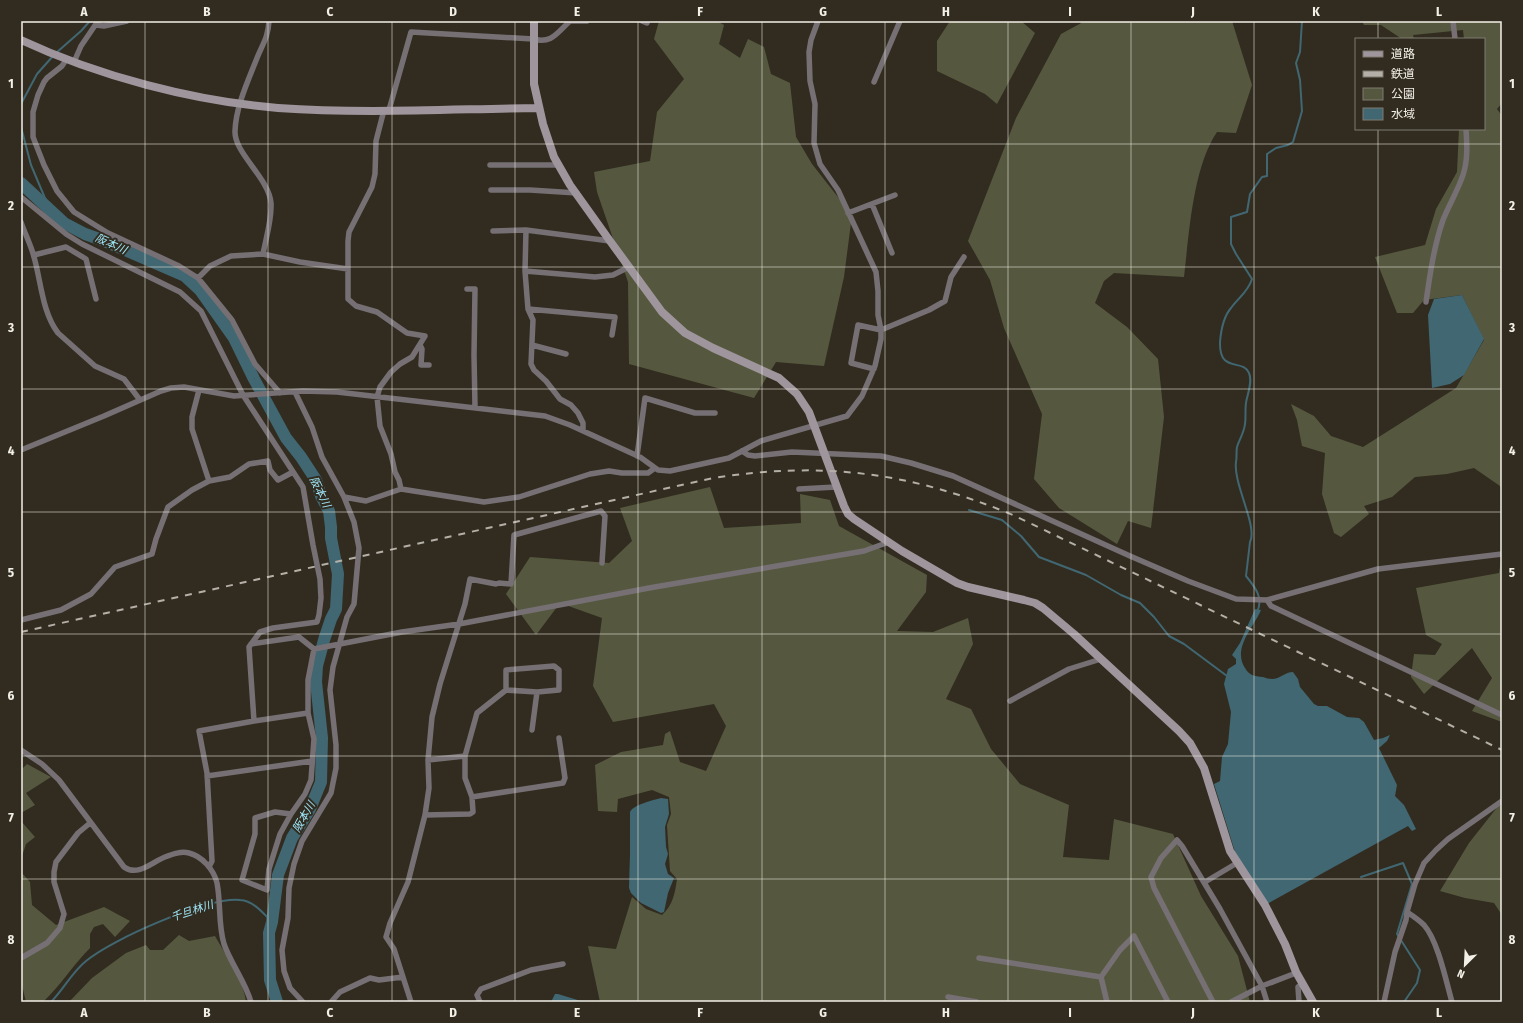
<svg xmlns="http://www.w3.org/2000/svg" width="1523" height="1023" viewBox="0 0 1523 1023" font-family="'Fira Sans Condensed','Noto Sans JP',sans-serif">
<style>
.green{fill:#55583f}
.water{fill:#406772}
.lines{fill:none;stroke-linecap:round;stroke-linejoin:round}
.stream{stroke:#406772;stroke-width:2}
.river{stroke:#406772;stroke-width:12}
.street{stroke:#767074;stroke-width:5.5}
.secondary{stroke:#9f969d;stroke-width:8}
.rail{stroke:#b4b0a7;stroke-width:2;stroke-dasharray:7 7;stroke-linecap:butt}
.grid{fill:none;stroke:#f3f0e8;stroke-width:1;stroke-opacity:0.55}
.labels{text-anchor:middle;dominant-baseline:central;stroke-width:4;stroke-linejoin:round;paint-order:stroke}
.water-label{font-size:11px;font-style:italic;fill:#a0eafe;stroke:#322c20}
.neatline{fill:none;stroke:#f3f0e8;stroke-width:1.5}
.grid-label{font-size:13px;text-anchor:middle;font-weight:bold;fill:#f3f0e8}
</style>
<rect width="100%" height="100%" fill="#322c20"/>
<path class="green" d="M659 21H717L724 25 719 44 740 58 748 39 764 47 771 74 790 83 796 137 812 164 852 215 844 277 824 366 776 362 754 398 629 364 628 282 597 192 594 172 650 161 657 112 684 79 654 39Z
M950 21H1021L1035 33 997 104 985 94 937 71V41Z
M1085 21H1232L1252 85 1236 133 1217 132C1193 167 1189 234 1184 277L1114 273 1104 281 1095 303 1127 327 1158 359 1164 417 1151 528 1128 521 1117 544 1059 508 1034 479 1042 414 1004 328 990 280 968 241 1016 118 1061 34Z
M1362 21H1502V103L1497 109 1502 116V491L1500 486 1474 468 1447 474 1415 477 1392 497 1364 506 1369 514 1341 537 1334 533 1322 494 1325 453 1302 446 1297 420 1291 404 1314 416 1331 436 1363 447 1456 388 1484 340 1462 295 1424 300 1413 313H1397L1375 257 1425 245 1436 209 1457 172 1459 129H1484V39H1464L1463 30 1413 35 1414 39H1402L1381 25H1364Z
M710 487 724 528 801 523 800 494 830 500 839 526 927 575 926 592 897 631 933 632 968 618 973 644 946 699 971 709 991 749 1020 784 1069 805 1063 857 1109 860 1114 819 1173 834 1201 896 1238 956 1250 1002H600L588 946 616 949 632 897 646 909 662 915C673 905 675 893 677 879L670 871 667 825 671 814 669 797 652 790 618 799 617 812 598 811 595 765 621 752 663 745 665 734 670 731 680 762 706 771 726 726 714 704 613 722 593 686 602 618 560 603 536 635 506 594 530 557 609 563 632 541 620 508Z
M1502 554V722L1472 711 1492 678 1472 648 1424 694 1411 677 1414 654 1435 655 1442 644 1426 635 1416 588 1499 573Z
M27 764 51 777 26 793 35 805 21 813V770Z
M1499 805 1502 807V915L1494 903 1465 898 1440 891 1469 843Z
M21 821 35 837 26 844 21 859Z
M21 872 30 882 32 905 56 925 104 907 130 921 115 937 103 924 94 927 90 934V948C73 965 61 985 43 1002H26L21 981Z
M179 935 189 941 215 936C224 952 245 984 246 1002H69L92 978 126 953 146 945 150 950H163Z"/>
<path class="water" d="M1462 295 1484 339 1464 375 1450 384 1432 388 1428 315 1434 299Z
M1255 609 1261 610C1254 627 1232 648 1245 668 1250 676 1254 676 1263 677 1266 678 1269 679 1272 679 1280 679 1285 672 1293 672L1298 679 1300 687 1314 704 1318 706H1327L1347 717 1359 718 1364 722 1374 740 1383 738 1390 735 1387 741 1379 748 1397 785 1395 796 1404 805 1416 829 1412 831 1408 826 1267 904 1235 852 1214 784 1220 781 1222 757 1228 744 1231 712 1224 684 1228 669 1236 664V659L1232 655 1240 643Z
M661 798 668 799 669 814 665 827 666 847 668 854 665 864 668 874 674 878 668 893 664 912 661 913 641 903 631 893 629 888 630 854V812C633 805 653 800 661 798Z
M555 994H558L584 1002H551Z"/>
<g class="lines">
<path class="stream" d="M56 53 81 31 90 21
M21 104 37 74 53 56
M21 127 31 165 50 210
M969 510 1002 520 1021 536 1039 557 1086 575 1121 595 1140 603 1154 617 1169 636 1184 644 1227 676
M1257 612C1264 598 1255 587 1246 576L1250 542C1258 526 1233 484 1236 462 1237 458 1236 452 1237 447 1239 440 1244 433 1245 424 1246 417 1245 410 1246 403 1247 395 1253 382 1249 373 1243 358 1219 374 1220 342 1221 330 1224 316 1231 308 1239 297 1248 292 1252 279L1236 254 1231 244V217L1247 212 1250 194 1262 177 1267 176V154L1276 148 1288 145 1293 142 1302 111 1300 80 1296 63 1300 52 1302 21
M1361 877 1403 863 1412 884 1397 934 1420 970 1417 983 1404 1002
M51 1002C64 989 72 972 86 961 112 939 208 897 240 900 254 901 263 913 272 922"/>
<path class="river" d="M21 183 64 223 85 234 102 240 185 276 200 290 234 338 254 379 286 438 301 457 316 480 321 496 329 511 331 527V538L338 574 336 609 331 619 324 640 317 666 316 682 322 738 321 782 310 809 292 838 278 875 272 922 269 933 270 980 277 1002"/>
<path class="street" d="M642 21 647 23
M1453 21 1455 39
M96 25 104 26 127 21
M66 60 62 66 47 78 44 82 38 95 33 112V137L44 165 57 191 74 212 108 233 179 266 198 278 232 320 255 364 280 393
M74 62 81 46 98 21
M874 82 900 21
M384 110 376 141 375 174 372 187 349 232 348 241V299L356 306 377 312 407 333 425 336 412 357 400 364 391 372 380 387 377 397 380 426 391 454 395 472 399 480 401 489
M389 110 411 32 533 39C552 44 557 33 570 21H587
M490 165H558
M491 190H530L577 193
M21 197 66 234 82 244 180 292 201 311 243 395 303 487 313 545 320 579 321 598 319 615 317 622 273 628 260 632 249 647 254 721 199 731 207 773 212 861 209 867
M872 204 892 253
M848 213 895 195
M21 222C25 234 31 245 34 257 41 281 42 312 58 333L95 366 124 379 140 400
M493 231 526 230
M263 254C266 238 272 219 271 203 269 178 234 153 235 131 236 106 248 81 257 58 263 43 268 38 269 21
M34 255 66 247 86 259 96 299
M525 271 595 277 613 275 629 267
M198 278 210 266 231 256 263 254 300 262 348 269
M467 289H475L474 355 475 407
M1426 302C1430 274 1434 246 1443 220 1449 205 1458 190 1463 175 1468 160 1467 144 1466 129
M528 309 615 317 612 335
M420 345 422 349 421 365H429
M532 345 566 354
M874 369 851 363 858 325 881 330 929 310 945 301 951 277 964 257
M199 390 192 417V429L209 481
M295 392 312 427 322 457 344 497 354 522 359 548 354 604 347 617 333 667 330 690 336 745V768L331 793 302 841 294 864 289 888 288 918 282 950 284 971 290 988 303 1002
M583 431V423L578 413 571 405 560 399 546 381 534 370 531 364 533 320 528 309 525 271 526 230 610 241
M21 450 104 416 161 391 171 388 184 387 234 396 303 391 337 392 545 416 570 425 640 457 658 470 670 471 729 458 761 441 847 416 862 396 875 366 881 339V330L878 315V291L876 272 838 190 820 164 814 143 815 104 810 81 809 52 811 40 818 21
M742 451 748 455 755 456 792 452 881 456 911 463 953 476 1130 556 1188 581 1236 599 1267 600 1378 569 1502 554
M637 456 645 398 695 413H715
M799 489 836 487
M344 497 366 501 401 489 484 502 519 497 590 474 609 471 622 473H648L655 468
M1267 600 1271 606 1502 715
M21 620 61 610 91 594 115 567 152 554 156 539 168 507 192 490 209 481 230 477 249 464 268 461 270 470 278 480 293 472
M251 644 299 637 314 649 402 632 459 624 649 588 864 551 889 542
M554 666 559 670V690L537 692 506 690V670Z
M1010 701 1069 669 1101 659
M254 721 308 713
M532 730 537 692
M21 750 42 764 59 780 124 867C138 877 152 862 165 857 173 854 181 851 189 853 202 856 214 870 217 883 221 903 218 924 224 944 231 964 245 981 251 1002
M428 760 465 756 477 713 506 690
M207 776 312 761
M472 797 563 783 565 778 559 738
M291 814 275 812 255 818V834L242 880 267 890 269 869 280 834 291 814 305 794 311 780 314 739 308 713V680L314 649
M425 815 470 814 473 812 472 797 465 778V756
M1205 882 1237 863
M1407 912C1413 916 1419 920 1424 925 1438 941 1446 981 1452 1002
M21 958 47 943 60 928 64 914 54 882V872L56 862 78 833 90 823
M979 958 1101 977
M948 997 977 1002
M331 1002 340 992 370 978 379 980 403 977
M411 1002 394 949 386 937 390 923 408 882 425 815 429 788 428 760 432 717 440 684 465 604 470 579 496 584 499 583 511 584 514 535 601 511 605 516 602 563
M480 1002 477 995 481 989 531 970 563 964
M1107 1002 1101 977 1120 950 1134 936 1168 1002
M1213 1002 1154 888 1151 877 1161 858 1177 840 1182 846 1220 909 1262 986 1267 1002
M1231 1002 1262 986 1296 973
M1299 1002 1298 987 1302 984
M1384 1002 1395 952 1406 920 1407 912 1415 884 1424 863 1436 850 1448 839 1502 801"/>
<path class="secondary" d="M534 21V84L543 124 554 157 570 185 610 241 662 312 685 333 713 348 779 378 797 394 809 412 844 506 848 514 854 519 902 551 957 583 968 587 1024 600 1035 603 1043 608 1074 634 1179 731 1190 743 1204 768 1230 851 1265 905 1285 944 1296 972 1313 1002
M21 40C98 76 193 101 278 108 365 114 452 109 539 108"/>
<path class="rail" d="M21 632 713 478C824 461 909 472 1013 515L1502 750"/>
</g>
<path class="grid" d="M145 21V1002M268 21V1002M392 21V1002M515 21V1002M638 21V1002M762 21V1002M885 21V1002M1008 21V1002M1131 21V1002M1254 21V1002M1378 21V39M1378 129V1002M21 144H1502M21 267H1502M21 389H1502M21 512H1502M21 634H1502M21 756H1502M21 879H1502"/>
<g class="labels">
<g class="water-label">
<text transform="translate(111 244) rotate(24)">阪本川</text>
<text transform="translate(320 492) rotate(64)">阪本川</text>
<text transform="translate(304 817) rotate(-60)">阪本川</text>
<text transform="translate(192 911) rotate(-18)">千旦林川</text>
</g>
</g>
<rect width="1523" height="1023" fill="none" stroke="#322c20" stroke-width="44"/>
<rect x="1355" y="38" width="130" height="92" fill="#322c20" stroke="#7f7a70"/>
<rect x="1363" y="51" width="20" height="6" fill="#9f969d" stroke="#7f7a70"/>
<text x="1391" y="58" font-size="12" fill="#f3f0e8">道路</text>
<rect x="1363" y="71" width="20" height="6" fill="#b4b0a7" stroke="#7f7a70"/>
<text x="1391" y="78" font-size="12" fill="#f3f0e8">鉄道</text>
<rect x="1363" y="88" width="20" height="12" fill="#55583f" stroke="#7f7a70"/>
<text x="1391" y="98" font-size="12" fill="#f3f0e8">公園</text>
<rect x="1363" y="108" width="20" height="12" fill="#406772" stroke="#7f7a70"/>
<text x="1391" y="118" font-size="12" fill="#f3f0e8">水域</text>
<g transform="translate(1465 965) rotate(204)" stroke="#322c20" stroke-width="3" paint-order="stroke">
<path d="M0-3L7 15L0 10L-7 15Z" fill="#f3f0e8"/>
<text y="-6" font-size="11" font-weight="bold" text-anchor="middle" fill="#f3f0e8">N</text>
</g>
<rect x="22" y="22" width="1479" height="979" class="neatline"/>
<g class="grid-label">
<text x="84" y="16">A</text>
<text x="207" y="16">B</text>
<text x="330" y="16">C</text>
<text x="453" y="16">D</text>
<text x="577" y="16">E</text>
<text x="700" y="16">F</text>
<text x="823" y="16">G</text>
<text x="946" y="16">H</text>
<text x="1070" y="16">I</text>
<text x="1193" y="16">J</text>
<text x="1316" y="16">K</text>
<text x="1439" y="16">L</text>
<text x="11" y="88">1</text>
<text x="1512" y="88">1</text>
<text x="11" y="210">2</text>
<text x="1512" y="210">2</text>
<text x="11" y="332">3</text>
<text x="1512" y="332">3</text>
<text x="11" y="455">4</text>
<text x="1512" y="455">4</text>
<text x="11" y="577">5</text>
<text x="1512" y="577">5</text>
<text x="11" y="700">6</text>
<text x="1512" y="700">6</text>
<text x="11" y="822">7</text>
<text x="1512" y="822">7</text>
<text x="11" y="944">8</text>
<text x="1512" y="944">8</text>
<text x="84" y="1017">A</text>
<text x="207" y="1017">B</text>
<text x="330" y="1017">C</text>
<text x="453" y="1017">D</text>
<text x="577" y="1017">E</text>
<text x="700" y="1017">F</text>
<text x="823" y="1017">G</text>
<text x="946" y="1017">H</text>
<text x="1070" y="1017">I</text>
<text x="1193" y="1017">J</text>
<text x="1316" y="1017">K</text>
<text x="1439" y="1017">L</text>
</g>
</svg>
